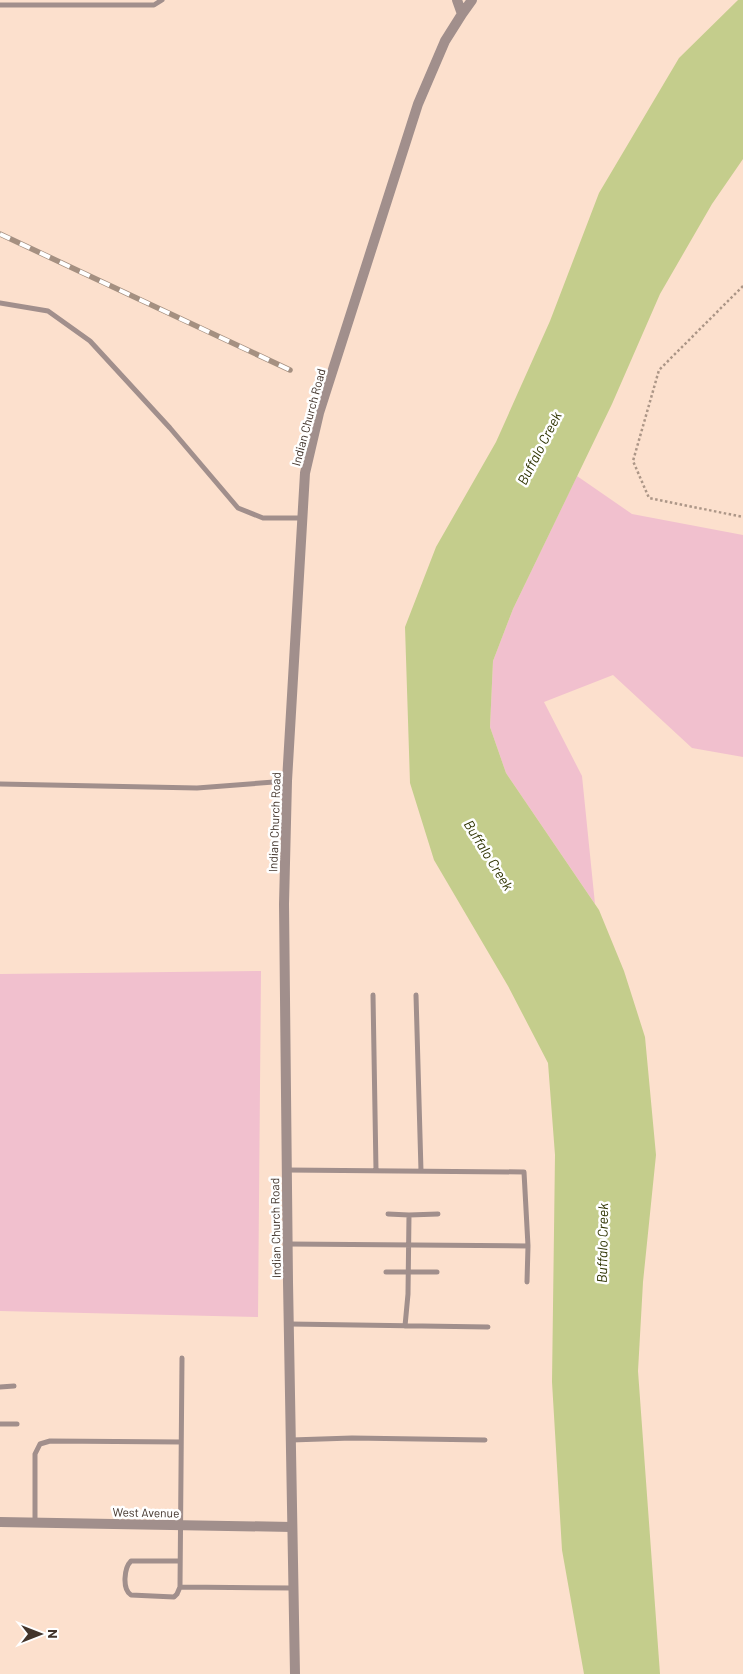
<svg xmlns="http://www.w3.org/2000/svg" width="743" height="1674" viewBox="0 0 743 1674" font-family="Barlow,sans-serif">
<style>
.green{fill:#f1c0ce}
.water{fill:#c4cd8c}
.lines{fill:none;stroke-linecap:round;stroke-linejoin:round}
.path{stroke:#ac9687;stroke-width:2.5;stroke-dasharray:2.5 2.5;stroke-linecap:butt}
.service{stroke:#a18f8c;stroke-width:5}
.minor{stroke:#a18f8c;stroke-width:10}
.tertiary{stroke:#a18f8c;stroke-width:10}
.rail-casing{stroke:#a59081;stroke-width:5.5}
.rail{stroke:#fff;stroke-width:4;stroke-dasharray:11;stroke-linecap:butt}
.labels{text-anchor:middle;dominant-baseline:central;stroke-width:5;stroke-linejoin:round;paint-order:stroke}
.street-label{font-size:12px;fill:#42342b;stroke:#fff}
.water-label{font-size:14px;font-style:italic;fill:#2e3300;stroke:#fff}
</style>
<rect width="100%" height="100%" fill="#fce0cd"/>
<path class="green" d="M577 476 632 514 743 535V757L692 748 613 675 544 702 582 776 595 904 506 773 490 727 493 661 513 609Z
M261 971 258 1317 0 1311V974Z"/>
<path class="water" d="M738 0H743V159L712 204 660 294 612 404 513 609 493 661 490 727 506 773 599 910 624 971 645 1037 656 1155 643 1282 638 1371 660 1674H584L562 1550 552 1382 555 1155 548 1063 508 986 434 860 410 783 405 627 436 547 496 442 550 321 599 193 679 58Z"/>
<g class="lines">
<path class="path" d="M743 286 659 370 633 461 649 498 743 517"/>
<path class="service" d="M0 5H154L162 0
M0 303 48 311 90 341 170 428 238 508 263 518H302
M0 784 197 788 287 781
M373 995 376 1170
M416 995 421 1171
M287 1170 524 1172 528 1246
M388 1214 409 1215 408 1294 405 1326
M409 1215 438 1214
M288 1244 528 1246 527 1282
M386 1272H437
M290 1324 488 1327
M182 1358 180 1587 293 1588
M0 1387 14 1386
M0 1424H17
M291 1440 352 1438 485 1440
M35 1522V1454L40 1444 50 1441 181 1442
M180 1561H131C124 1568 122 1589 131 1595L174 1597 177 1594 180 1587"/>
<path class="minor" d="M0 1522 292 1527"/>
<path class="tertiary" d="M457 0 462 14
M295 1674 288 1282 284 904 287 781 305 473 319 413 418 104 445 41 462 14 472 0"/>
<g class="rail-casing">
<path id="rail" d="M0 234 290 370"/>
</g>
<use href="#rail" class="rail"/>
</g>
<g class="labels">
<g class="street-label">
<text transform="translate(308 417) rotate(-75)">Indian Church Road</text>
<text transform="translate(274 822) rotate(-88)">Indian Church Road</text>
<text transform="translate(275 1228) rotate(-91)">Indian Church Road</text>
<text transform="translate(146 1512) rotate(1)">West Avenue</text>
</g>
<g class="water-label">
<text transform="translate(539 448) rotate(-63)">Buffalo Creek</text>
<text transform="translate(489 855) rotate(58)">Buffalo Creek</text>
<text transform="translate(602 1243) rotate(-89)">Buffalo Creek</text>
</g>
</g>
<g transform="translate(40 1634) rotate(90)" stroke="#ffffff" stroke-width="4" paint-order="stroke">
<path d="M0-4L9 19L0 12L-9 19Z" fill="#42342b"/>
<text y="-8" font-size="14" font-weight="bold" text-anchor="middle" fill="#42342b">N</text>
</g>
</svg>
